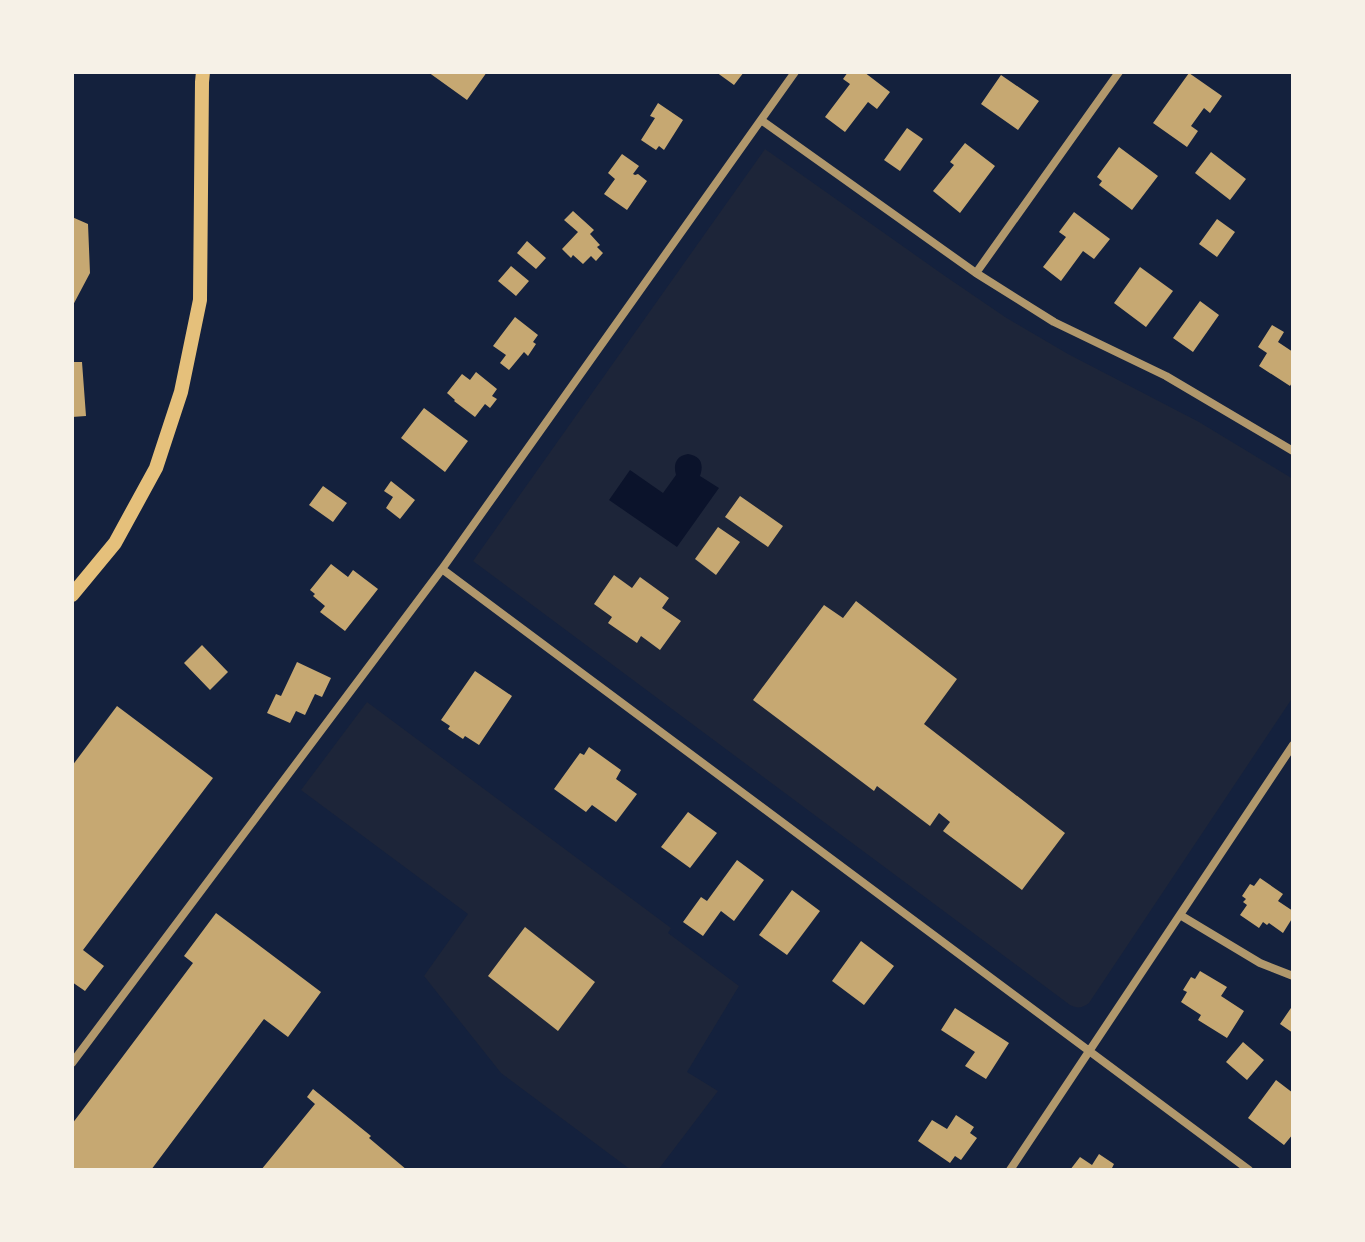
<svg xmlns="http://www.w3.org/2000/svg" width="1365" height="1242" viewBox="0 0 1365 1242" font-family="'Golos Text',sans-serif">
<style>
.green{fill:#1d2539}
.water{fill:#0b132b}
.building{fill:#c6a872}
.lines{fill:none;stroke-linecap:round;stroke-linejoin:round}
.minor{stroke:#b1986c;stroke-width:8}
.secondary{stroke:#e5c07b;stroke-width:14}
</style>
<rect width="100%" height="100%" fill="#14213d"/>
<path class="green" d="M765 149 945 276 1005 317 1068 354 1199 422 1293 479V697L1089 1003C1082 1008 1078 1009 1070 1005L473 561Z
M367 702 671 928 668 933 739 986 687 1072 718 1091 658 1170H631L501 1073 424 976 468 914 301 790Z"/>
<path class="water" d="M688 454C701 456 704 464 700 476L719 488 677 547 609 500 630 470 663 493 676 475C673 464 676 456 688 454Z"/>
<path class="building" d="M428 72H487L467 100Z
M716 72H744L734 85Z
M848 72H864L890 92 877 109 868 102 845 132 825 117 850 84 843 79Z
M1189 73 1222 96 1210 113 1204 108 1191 126 1198 131 1187 147 1153 123Z
M1001 75 1039 101 1018 130 981 104Z
M658 103 683 120 664 150 659 146 656 150 641 140 655 118 650 116Z
M907 128 923 139 900 171 884 160Z
M965 143 995 166 960 213 933 191 954 165 950 162Z
M1119 147 1158 176 1132 210 1099 185 1102 181 1097 177Z
M1211 152 1246 179 1230 200 1195 173Z
M622 154 639 166 633 174 635 175 638 174 647 181 627 210 604 194 615 179 608 173Z
M573 211 594 230 590 234 600 245 597 247 603 253 596 261 591 256 583 264 573 255 571 258 562 249 578 232 564 220Z
M1074 212 1110 239 1094 259 1083 251 1061 281 1043 267 1066 237 1059 232Z
M72 217 88 224 90 273 72 307Z
M1217 219 1235 232 1217 257 1199 244Z
M527 241 546 258 536 269 517 253Z
M511 266 529 281 516 296 498 281Z
M1140 267 1173 291 1146 327 1114 303Z
M1200 301 1219 315 1193 352 1173 338Z
M515 317 538 335 533 342 536 344 528 356 524 352 509 370 500 363 506 355 493 346Z
M1272 325 1284 332 1278 342 1293 352V381L1290 386 1259 366 1267 353 1258 347Z
M72 362H82L86 416 72 417Z
M476 372 497 389 492 396 497 399 490 408 485 404 475 417 454 401 455 400 447 393 462 374 470 380Z
M424 408 468 441 445 472 401 438Z
M391 481 415 500 400 519 386 508 393 497 384 491Z
M323 486 347 503 333 522 309 505Z
M740 496 783 526 768 547 725 517Z
M718 527 740 542 716 575 695 559Z
M331 564 348 577 353 570 378 589 345 631 320 612 325 606 313 596 315 594 310 590Z
M614 575 632 588 640 577 669 598 662 608 681 621 660 650 641 636 637 643 608 623 612 617 594 604Z
M856 601 957 679 924 724 1065 833 1022 890 943 831 950 822 939 813 930 826 877 786 874 791 753 700 824 605 843 618Z
M202 645 228 672 210 690 184 663Z
M297 662 331 678 322 697 315 694 305 715 296 711 290 723 267 713 276 694 281 696Z
M475 671 512 696 479 745 465 736 463 739 448 729 450 726 441 720Z
M117 706 213 778 83 950 104 966 85 991 72 982V766Z
M589 747 621 770 616 779 637 794 616 822 592 805 586 812 554 789 580 753 584 755Z
M688 812 717 833 690 868 661 847Z
M737 860 764 880 734 921 721 911 703 936 683 922 701 897 707 901Z
M1260 878 1283 894 1278 901 1293 911V917L1283 933 1269 923 1267 925 1263 922 1259 928 1240 915 1247 905 1243 902 1246 899 1242 896 1250 884 1254 886Z
M792 890 820 911 787 955 759 935Z
M216 913 321 992 288 1037 264 1019 151 1170H72V1124L193 963 184 956Z
M525 927 595 982 558 1031 488 976Z
M861 941 894 966 864 1005 832 981Z
M1200 971 1227 987 1221 996 1244 1011 1227 1038 1198 1020 1201 1015 1181 1002 1187 992 1183 990 1191 977 1195 979Z
M1293 1005V1033L1280 1024Z
M955 1008 1009 1043 986 1079 965 1066 975 1052 941 1030Z
M1243 1042 1264 1060 1247 1080 1226 1062Z
M1276 1080 1293 1093V1134L1284 1145 1248 1118Z
M313 1089 371 1136 369 1138 407 1170H261L315 1104 307 1097Z
M956 1115 974 1127 970 1133 977 1138 961 1160 955 1156 950 1163 918 1141 932 1120 947 1129Z
M1099 1154 1114 1164 1111 1170H1070L1080 1157 1092 1165Z"/>
<g class="lines">
<path class="minor" d="M761 120 976 273 1054 322 1166 376 1293 451
M976 273 1119 72
M442 569 1249 1170
M1180 915 1260 963 1293 976
M72 1063 442 569 795 72
M1010 1170 1293 745"/>
<path class="secondary" d="M72 595 115 543 156 468 181 392 200 300 202 82 203 72"/>
</g>
<rect width="1365" height="1242" fill="none" stroke="#f6f1e7" stroke-width="148"/>
</svg>
